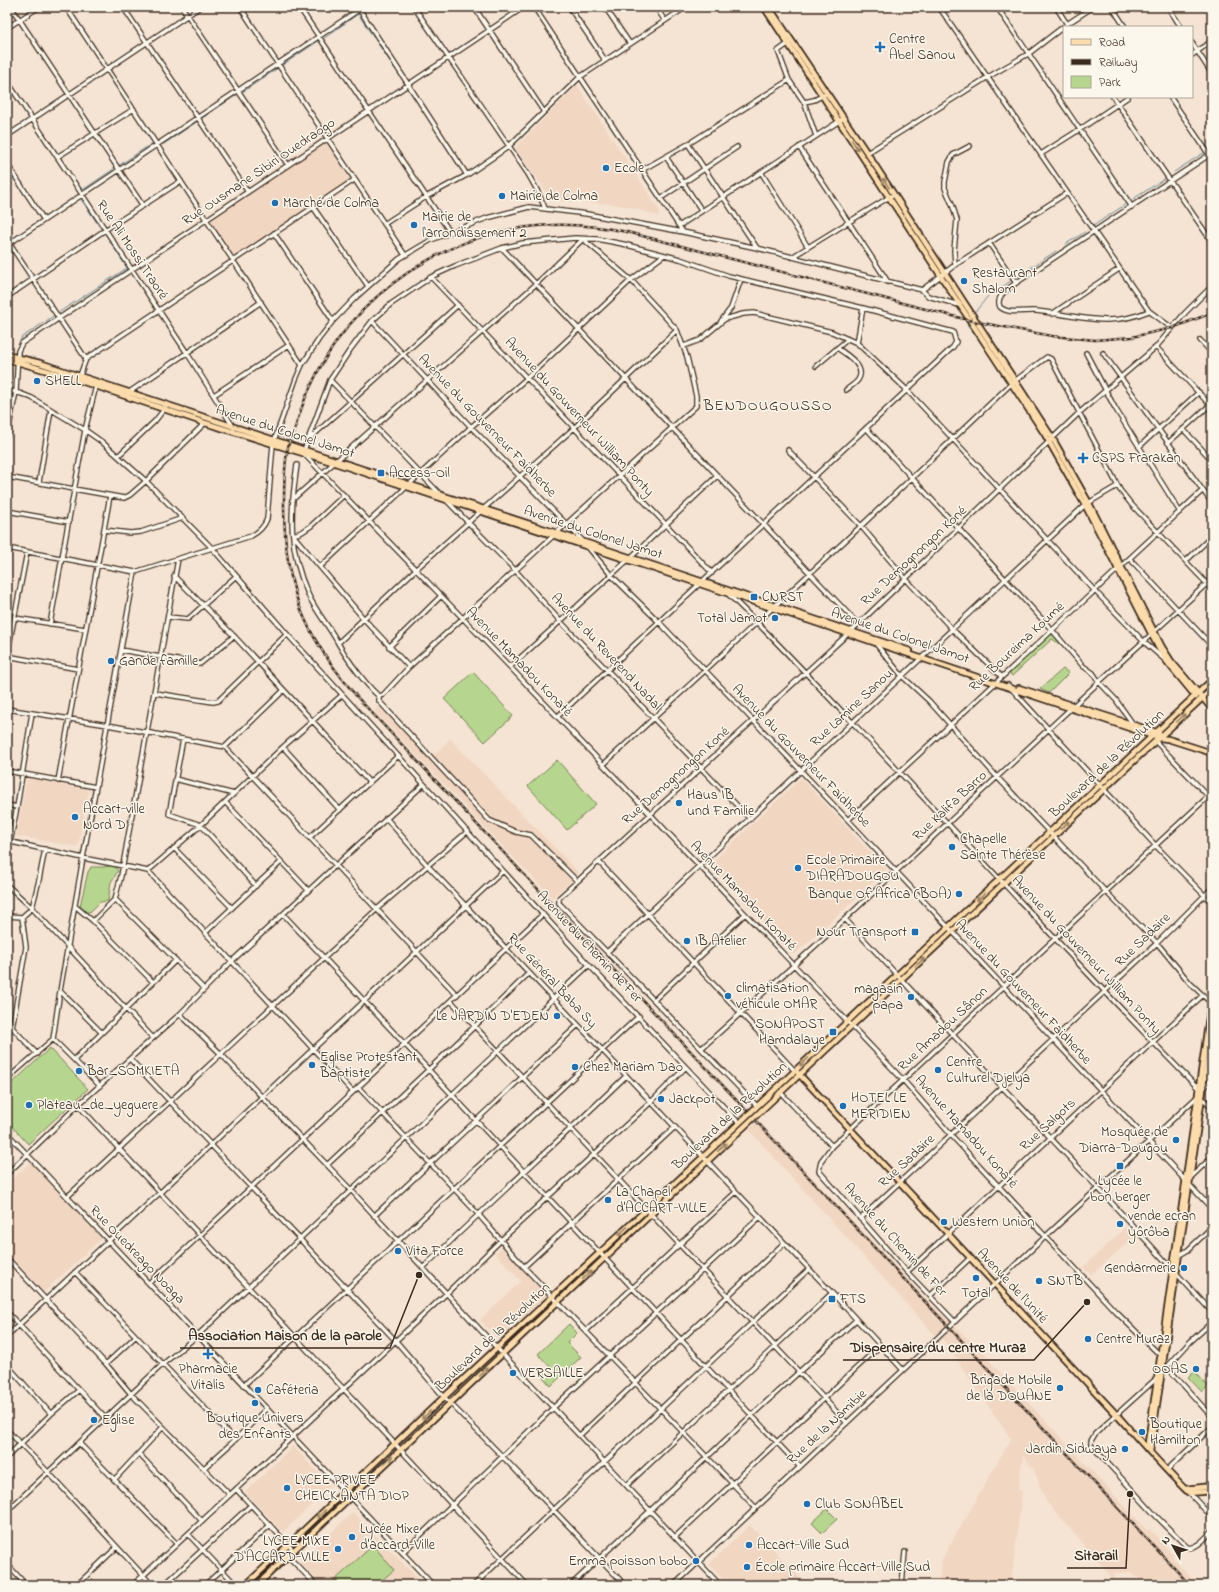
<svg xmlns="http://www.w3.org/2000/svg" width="1219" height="1592" viewBox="0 0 1219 1592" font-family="'Indie Flower',sans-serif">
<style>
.built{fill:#f1d6c2}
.green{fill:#b6d68f;stroke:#788056}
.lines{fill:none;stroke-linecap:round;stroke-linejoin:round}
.stream{stroke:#6d8c9b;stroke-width:1}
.minor-casing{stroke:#3b2a1e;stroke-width:6}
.major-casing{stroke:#3b2a1e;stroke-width:8}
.minor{stroke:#fbf7ec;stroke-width:3.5}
.major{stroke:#fcdcac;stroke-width:4.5}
.rail-casing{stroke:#3b2a1e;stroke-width:2.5}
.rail{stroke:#fbf7ec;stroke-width:1;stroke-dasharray:3;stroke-linecap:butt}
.oneway{stroke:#9c8365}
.poi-dot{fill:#1f6fb2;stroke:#fbf7ec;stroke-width:1.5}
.labels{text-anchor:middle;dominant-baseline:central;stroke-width:3;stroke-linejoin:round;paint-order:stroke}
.poi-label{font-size:14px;fill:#3b2a1e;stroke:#fbf7ec;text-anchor:start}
.street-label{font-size:14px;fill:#3b2a1e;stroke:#fbf7ec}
.neighbourhood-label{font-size:15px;letter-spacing:1px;fill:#3b2a1e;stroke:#fbf7ec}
.leader{fill:none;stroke:#3b2a1e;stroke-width:1.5}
.callout-dot{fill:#3b2a1e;stroke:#fbf7ec;stroke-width:1.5}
.callout-label{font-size:15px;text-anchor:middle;font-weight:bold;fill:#3b2a1e;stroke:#fbf7ec;stroke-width:3;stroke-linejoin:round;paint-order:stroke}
</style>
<rect width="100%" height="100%" fill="#f5e4d3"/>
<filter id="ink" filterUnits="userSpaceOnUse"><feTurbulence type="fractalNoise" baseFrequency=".025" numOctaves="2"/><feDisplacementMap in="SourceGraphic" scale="8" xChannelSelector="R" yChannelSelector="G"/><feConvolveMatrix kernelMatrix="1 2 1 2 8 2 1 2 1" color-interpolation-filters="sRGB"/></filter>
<g filter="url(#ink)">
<path class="built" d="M577 85 660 211 658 216 630 207 612 204 552 200 515 148Z
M328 138 354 180 234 260 208 219Z
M383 703 433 756 450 739 579 873 552 898 374 711Z
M27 778 89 790 78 847 16 836Z
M801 778 887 870 794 955 709 865Z
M758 1120 925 1298 989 1358 988 1359 1147 1530 1149 1529 1174 1555 1172 1557 1198 1585H1147L1130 1572 1113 1574 1115 1585H1111L1109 1574 1046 1501 1034 1470 1023 1455 1018 1490 1022 1491 1011 1585H939L942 1559 1011 1439 944 1341 933 1333 749 1130Z
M31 1162 102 1238 44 1292 7 1252V1184Z
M1126 1227 1134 1237 1091 1275 1083 1267Z
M502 1247 547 1295 498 1340 480 1320 521 1281 495 1253Z
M293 1446 331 1486 283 1532 245 1492Z
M353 1512 424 1585H322L316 1579 300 1562Z
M750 1525 807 1585H728L709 1564Z"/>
<path class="green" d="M1053 631 1062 642 1059 644 1052 639 1012 676 1008 672Z
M1063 669 1069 673 1049 693 1040 689Z
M473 672 513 716 485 742 444 699Z
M557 760 596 804 567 830 528 786Z
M114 865 118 871 111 882 108 901 100 902 90 912H84V908L80 906 88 872 91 867H104Z
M50 1048 88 1089 28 1144 7 1121V1088Z
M569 1324 577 1333 567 1343 581 1357 551 1386 542 1376 551 1368 538 1354Z
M1194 1371 1208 1386 1202 1392 1188 1377Z
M827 1509 837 1519 822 1533 812 1523Z
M373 1545 394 1570 376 1585H338L334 1581Z"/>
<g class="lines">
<path class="stream" d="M358 14 395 69
M323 39 358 14
M281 66 320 40
M241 93 278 68
M201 119 238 94
M160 144H164L198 121
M1211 148 1212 147
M1174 172 1205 152
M81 191 151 144H155
M80 198 102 230
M1133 199 1166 178
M1093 226 1126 204
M1066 244 1085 232
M1015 278 1056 251
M1002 287 1012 280
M976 311 988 296
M58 313 127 268 104 232
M967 322 968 326 977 336 1007 383
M21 340V338L55 315"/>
<g class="minor-casing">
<path id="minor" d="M11 7 143 206
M66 7 302 365
M123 7 248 192
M182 7 288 165
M240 7 405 255
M299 7 450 232
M358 7 467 175
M414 7 528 174 537 190 545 208
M474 7 544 112
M534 7 683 232
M569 7 605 60
M605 7 630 44
M656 7 665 21
M939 7 1149 311 1172 328
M997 7 1132 207
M1056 7 1069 27
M1112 7 1125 27
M1168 7 1181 27
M7 28 39 7
M1192 43 1212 74
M1192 55 1212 41
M789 80 804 102 816 136
M7 81 187 353 234 428
M1113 97 1212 242
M1170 97 1212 159
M804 102 814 100 824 95
M7 136 200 7
M688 144 757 248
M799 147 888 282
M867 153 988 77 1028 54 1067 24 1093 7
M1041 154 1079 130 1128 97
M57 157 134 109
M666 157 702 211
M7 164 44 220
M642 170 688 144 789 80 778 51 789 43
M761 172 808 247
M661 198 737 147
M313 207 368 286
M384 224 426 197 467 175 508 147 580 77 686 7
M679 226 841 120
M274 233 333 321
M7 240 86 359
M989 243 1016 283
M7 245 363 7
M502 248 858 624
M792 257 891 196
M955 265 954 250 957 220 952 204 945 188V182L949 162 953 155 970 146
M431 277 712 573
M922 290 955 265 1067 193
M7 297 105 230 181 181
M1149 311C1106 329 1079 315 1036 311 1025 310 1009 315 1000 307 995 296 1008 289 1016 283L1212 153
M1052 314 1119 269
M372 321 471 427 583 541
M721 321 731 308 741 279
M1200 340 1212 353
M857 343 863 308
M684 346 700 340 725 319 743 314 754 313 832 332 857 343 907 390 1095 591 1144 642 1166 661
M1156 347 1212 407
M837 348C846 354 867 367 858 380 855 384 850 387 846 390
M1086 353 1115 408 1180 512
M1103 353 1212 503
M816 366 848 339
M79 378 86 359 354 180
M330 380 440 494
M7 390 22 394 32 398 85 430 102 442 146 481 212 548 287 634 589 965 739 1123
M128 393 261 302
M214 395 289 345
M866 428 1052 630 1083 666 1093 673 1099 682 1116 700 1133 724
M1183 429 1212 460
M7 436 16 392 18 351 22 343 524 7
M307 441 458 305
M1168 443 1212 403
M1139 447 1199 392
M788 450 861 526 905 578 952 629 1002 677
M118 456 155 421 165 408
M7 477 124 498 130 495 146 481 205 423
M39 482 51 410
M344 495 311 526 302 532 293 535 364 619 409 667
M292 500 535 285 583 239 631 280 677 330 687 357 696 396V406L409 667 383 695 379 696C368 688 345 656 338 643 329 626 316 612 308 594 288 549 290 512 297 465
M446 500 515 570 560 621 750 819
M7 511 69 522
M104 530 130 533 141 532 183 518
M587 546 611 575 659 622 848 820 1212 1209
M7 548 135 572 251 536C259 532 264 527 267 519L273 444 296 379 302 365 319 339 333 321 354 299 399 259 431 240 487 218 529 207 587 214 683 232 757 248 922 290 928 296 959 305
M1130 559 1212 646
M1186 561 1212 536
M320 567 471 427 527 378 631 280 664 255
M174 576 234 636 369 782
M728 594C771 635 811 679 852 722 968 843 1080 969 1198 1088H1204L1212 1080
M168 617 188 619 236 576
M15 618 85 629
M50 624 85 430 96 386
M338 643 415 570 574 428 677 330
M876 644 902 676 929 701 997 777 1106 892 1157 943 1190 983 1211 1003
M389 647 441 596
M121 650 200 664 234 636
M7 656 27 552
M7 656 78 669
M510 667 628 560 717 476
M1008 685 1156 846 1212 903
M155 693 213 702 218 701 287 634
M379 696V701L489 820 516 832 531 835 577 881
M7 709 108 725 225 747 457 995
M557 717 953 347 956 342 953 332 863 308 729 276 680 259 623 244 597 239 575 238 523 243 502 248 455 266 431 277 391 304 372 321 350 350 330 380 303 453 510 667 793 964 904 1081 951 1135 1115 1311 1162 1357
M183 739 169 814 201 825 256 886
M1155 741 1212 800
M225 747 284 690
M283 747 340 810
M603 765 861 526 1012 383 1047 357 1051 359 1120 490 1131 504 1212 589
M7 771 96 787
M175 779 234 794
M58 781 110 496
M226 803 308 890
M7 805 17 807
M386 818 428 866 832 1293 903 1370
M848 820 1202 491
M309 838 398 756
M7 841 83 858 148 871 353 1092
M174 848 232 908
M7 859 17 807 32 713
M599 862 795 1071
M148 871 201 825 283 747 342 695
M7 885 32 908 153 1038
M115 899 145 929 204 989
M75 906 93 921 153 982
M283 914 800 1467
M7 916 22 917
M845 919 953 1035 1098 1188 1212 1312
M93 921 115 899 121 876 178 559
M205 933 281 862
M607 952 1085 505 1117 486
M60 991 101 1032
M654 1000 745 914
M451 1001 847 1423
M180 1014 221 1054 351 1190 497 1348 720 1585
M7 1022 37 1054
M12 1028 26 947 22 917 32 908 39 880 45 849
M53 1039 100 1086
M702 1048 845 919 1099 682 1212 579
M130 1059 395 1340 444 1397 503 1457 625 1585
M74 1060 176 960
M7 1079 53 1039 60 991 83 858 135 572
M358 1087 478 1214 524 1267 756 1508
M780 1092 832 1146
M78 1105C228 1265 377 1425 527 1585
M757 1106 559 903V898L851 631 1079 413 1156 347 1185 313 1212 286
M7 1133 433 1585
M327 1165 475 1026 529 973
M7 1174 78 1105 180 1014 232 961 424 784
M1190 1178 1212 1157
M67 1197 377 909 468 831
M374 1216 578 1025
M860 1219 1157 943 1212 888
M1178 1256 1188 1250 1212 1227
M7 1258 106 1364 131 1394 230 1495
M524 1267 675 1127
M423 1268C490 1202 559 1141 626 1076
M75 1272 235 1440
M907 1272 1203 995
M149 1283 543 914
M930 1296 970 1258
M7 1312 105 1418
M955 1322 907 1272 819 1171 821 1161 832 1146 1212 793
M586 1331 736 1192
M7 1336 503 871
M106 1364 136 1336
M7 1365 51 1414
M1162 1365 1167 1367 1212 1417
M1167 1367 1190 1342 1212 1322
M1158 1377 1095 1434 1091 1441V1445L1156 1516 1187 1547C1196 1550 1206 1537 1212 1531
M244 1385 639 1016
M7 1430 49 1473 152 1585
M580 1435 784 1243
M79 1443 177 1544
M139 1454 202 1521
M7 1457 51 1414 79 1390
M204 1468 235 1440 267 1408
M1167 1470 1212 1427
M114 1480 163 1427
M627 1485 832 1293
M236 1489 293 1550
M1189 1493 1212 1517
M7 1511 163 1364 198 1335 589 965
M188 1534 236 1585
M675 1537 880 1346
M283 1551 316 1585
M403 1552 554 1407 760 1217
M7 1564 26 1585
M77 1585 117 1547
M133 1585 447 1293 501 1240 651 1102 686 1067
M164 1585 251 1505
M205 1585 270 1525
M474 1585 809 1269
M571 1585 752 1415 856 1320
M674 1585 1046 1236 1197 1097 1202 1098 1212 1107
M710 1585 715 1580
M902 1585 905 1552"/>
</g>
<g class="major-casing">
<path id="major" d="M764 7 1044 433 1085 505 1159 649 1168 663 1196 697
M769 7 867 153 1053 439 1089 503 1162 647 1171 661 1212 709
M7 355 40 363 557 533 910 651
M7 359 78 380 205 423 335 463 700 584 1159 738 1168 739 1212 753
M1019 688 1159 733
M798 1073 1116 1414C1140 1441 1163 1468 1189 1493L1212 1491
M1147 1449 1212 996
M1150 1452 1212 1029
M1185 1489 1212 1486
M246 1585 442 1399 703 1157 1212 680
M257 1585C537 1320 820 1056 1101 792 1137 757 1175 724 1212 689"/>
</g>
<use href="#minor" class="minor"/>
<use href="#major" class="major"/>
<g class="rail-casing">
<path id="rail" d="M746 1110 358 698C337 673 317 647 304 617 288 582 284 543 284 504 284 486 284 465 288 447 289 442 291 438 293 434 298 419 302 404 309 390 350 295 449 228 552 225 578 224 602 227 627 232L972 321 1052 336 1095 340 1132 337 1172 328 1212 313
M757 1122 1190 1585"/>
</g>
<use href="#rail" class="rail"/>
</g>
<defs><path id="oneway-shaft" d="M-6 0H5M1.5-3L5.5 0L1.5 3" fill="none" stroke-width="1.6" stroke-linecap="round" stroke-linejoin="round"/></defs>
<g class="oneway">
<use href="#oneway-shaft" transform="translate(855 145) rotate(57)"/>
<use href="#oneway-shaft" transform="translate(886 183) rotate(-123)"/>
<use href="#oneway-shaft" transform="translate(1181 718) rotate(-42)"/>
<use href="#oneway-shaft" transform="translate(1065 825) rotate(-43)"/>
<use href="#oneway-shaft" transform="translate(981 897) rotate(137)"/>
<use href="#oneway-shaft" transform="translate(920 962) rotate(-43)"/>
<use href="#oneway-shaft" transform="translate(804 1062) rotate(137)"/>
<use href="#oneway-shaft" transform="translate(722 1147) rotate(-43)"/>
<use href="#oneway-shaft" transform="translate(623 1231) rotate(136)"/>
<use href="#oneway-shaft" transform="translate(587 1275) rotate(-43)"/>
<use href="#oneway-shaft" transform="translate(484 1372) rotate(-43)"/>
<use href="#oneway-shaft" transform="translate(426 1415) rotate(136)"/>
<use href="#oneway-shaft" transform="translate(388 1460) rotate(-42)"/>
<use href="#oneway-shaft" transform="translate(321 1514) rotate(136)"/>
</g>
</g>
<g class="poi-dot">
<path d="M878 41h4v4h4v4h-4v4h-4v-4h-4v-4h4z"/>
<circle cx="606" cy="168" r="4"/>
<circle cx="502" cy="196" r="4"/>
<circle cx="275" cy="203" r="4"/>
<circle cx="414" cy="225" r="4"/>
<circle cx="964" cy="281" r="4"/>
<circle cx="37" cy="381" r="4"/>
<path d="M1081 452h4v4h4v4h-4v4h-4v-4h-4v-4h4z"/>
<rect x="377" y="469" width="8" height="8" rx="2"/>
<rect x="750" y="593" width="8" height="8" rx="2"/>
<circle cx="775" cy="618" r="4"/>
<circle cx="111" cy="661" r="4"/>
<circle cx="679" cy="803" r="4"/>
<circle cx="75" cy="817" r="4"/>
<circle cx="952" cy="847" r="4"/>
<circle cx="798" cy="868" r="4"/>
<circle cx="959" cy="894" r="4"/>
<rect x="911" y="928" width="8" height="8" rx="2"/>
<circle cx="687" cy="941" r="4"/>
<circle cx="728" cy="996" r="4"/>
<circle cx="911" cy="997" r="4"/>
<circle cx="557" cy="1016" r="4"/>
<rect x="829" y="1028" width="8" height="8" rx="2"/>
<circle cx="312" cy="1065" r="4"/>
<circle cx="575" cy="1067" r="4"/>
<circle cx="938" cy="1070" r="4"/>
<circle cx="79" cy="1071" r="4"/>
<circle cx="661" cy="1099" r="4"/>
<circle cx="29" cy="1105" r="4"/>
<circle cx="843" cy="1106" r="4"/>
<circle cx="1176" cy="1140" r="4"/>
<rect x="1116" y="1162" width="8" height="8" rx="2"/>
<circle cx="608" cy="1200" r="4"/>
<circle cx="944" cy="1222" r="4"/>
<circle cx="1120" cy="1224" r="4"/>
<circle cx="398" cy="1251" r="4"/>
<circle cx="1184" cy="1268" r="4"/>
<circle cx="976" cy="1278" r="4"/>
<circle cx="1039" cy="1281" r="4"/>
<rect x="828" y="1295" width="8" height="8" rx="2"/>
<circle cx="1088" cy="1339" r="4"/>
<path d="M206 1348h4v4h4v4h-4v4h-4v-4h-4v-4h4z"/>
<circle cx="1196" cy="1369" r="4"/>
<circle cx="513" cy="1373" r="4"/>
<circle cx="1060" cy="1388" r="4"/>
<circle cx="258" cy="1390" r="4"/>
<circle cx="255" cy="1403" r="4"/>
<circle cx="94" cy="1420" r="4"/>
<circle cx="1142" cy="1432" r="4"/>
<circle cx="1125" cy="1449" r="4"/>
<circle cx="287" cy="1488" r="4"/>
<circle cx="807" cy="1504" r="4"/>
<circle cx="352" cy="1537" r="4"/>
<circle cx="749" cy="1545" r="4"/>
<circle cx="338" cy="1549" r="4"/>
<circle cx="696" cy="1561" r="4"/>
<circle cx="747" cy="1567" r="4"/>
</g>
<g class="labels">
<g class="poi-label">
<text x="889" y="39">Centre<tspan x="889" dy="16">Abel Sanou</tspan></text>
<text x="614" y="168">Ecole</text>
<text x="510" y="196">Mairie de Colma</text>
<text x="283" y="203">Marché de Colma</text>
<text x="422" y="217">Mairie de<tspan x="422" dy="16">l'arrondissement 2</tspan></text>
<text x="972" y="273">Restaurant<tspan x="972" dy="16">Shalom</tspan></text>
<text x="45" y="381">SHELL</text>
<text x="1092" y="458">CSPS Frarakan</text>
<text x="389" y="473">Access-Oil</text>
<text x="762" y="597">CNRST</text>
<text x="767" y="618" text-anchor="end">Total Jamot</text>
<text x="119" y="661">Gande famille</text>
<text x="687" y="795">Haus IB<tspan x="687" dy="16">und Familie</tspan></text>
<text x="83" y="809">Accart-ville<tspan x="83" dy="16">Nord D</tspan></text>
<text x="960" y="839">Chapelle<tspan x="960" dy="16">Sainte Thérèse</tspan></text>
<text x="806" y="860">Ecole Primaire<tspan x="806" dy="16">DIARADOUGOU</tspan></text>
<text x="951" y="894" text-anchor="end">Banque Of Africa (BOA)</text>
<text x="907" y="932" text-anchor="end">Nour Transport</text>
<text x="695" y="941">IB Atelier</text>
<text x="736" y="988">climatisation<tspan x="736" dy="16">véhicule OMAR</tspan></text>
<text x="903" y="989" text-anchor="end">magasin<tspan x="903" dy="16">papa</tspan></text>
<text x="549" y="1016" text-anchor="end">Le JARDIN D'EDEN</text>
<text x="825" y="1024" text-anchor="end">SONAPOST<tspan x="825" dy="16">Hamdalaye</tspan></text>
<text x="320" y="1057">Eglise Protestant<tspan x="320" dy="16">Baptiste</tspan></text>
<text x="946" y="1062">Centre<tspan x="946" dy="16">Culturel Djelya</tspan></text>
<text x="583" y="1067">Chez Mariam Dao</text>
<text x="87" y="1071">Bar_SOMKIETA</text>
<text x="851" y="1098">HOTEL LE<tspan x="851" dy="16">MERIDIEN</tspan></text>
<text x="669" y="1099">Jackpot</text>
<text x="37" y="1105">Plateau_de_yeguere</text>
<text x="1168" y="1132" text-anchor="end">Mosquée de<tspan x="1168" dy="16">Diarra-Dougou</tspan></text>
<text x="1120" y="1181" text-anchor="middle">Lycée le<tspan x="1120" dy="16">bon berger</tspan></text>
<text x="616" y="1192">La Chapel<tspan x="616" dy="16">d'ACCART-VILLE</tspan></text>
<text x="1128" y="1216">vende ecran<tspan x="1128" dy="16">yôrôba</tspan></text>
<text x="952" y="1222">Western Union</text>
<text x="406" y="1251">Vita Force</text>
<text x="1176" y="1268" text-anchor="end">Gendarmerie</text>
<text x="1047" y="1281">SNTB</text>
<text x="976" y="1293" text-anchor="middle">Total</text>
<text x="840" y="1299">FTS</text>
<text x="1096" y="1339">Centre Muraz</text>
<text x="208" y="1369" text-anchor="middle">Pharmacie<tspan x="208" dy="16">Vitalis</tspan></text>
<text x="1188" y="1369" text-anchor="end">OOAS</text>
<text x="521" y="1373">VERSAILLE</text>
<text x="1052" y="1380" text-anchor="end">Brigade Mobile<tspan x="1052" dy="16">de la DOUANE</tspan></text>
<text x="266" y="1390">Caféteria</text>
<text x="255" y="1418" text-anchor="middle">Boutique Univers<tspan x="255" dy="16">des Enfants</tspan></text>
<text x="102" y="1420">Eglise</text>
<text x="1150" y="1424">Boutique<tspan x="1150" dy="16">Hamilton</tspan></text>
<text x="1117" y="1449" text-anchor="end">Jardin Sidwaya</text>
<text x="295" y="1480">LYCEE PRIVEE<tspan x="295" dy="16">CHEICK ANTA DIOP</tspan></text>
<text x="815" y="1504">Club SONABEL</text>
<text x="360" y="1529">Lycée Mixe<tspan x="360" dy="16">d'accard-Ville</tspan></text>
<text x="330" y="1541" text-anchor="end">LYCEE MIXE<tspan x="330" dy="16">D'ACCARD-VILLE</tspan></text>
<text x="757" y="1545">Accart-Ville Sud</text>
<text x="688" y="1561" text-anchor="end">Emma poisson bobo</text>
<text x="755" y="1567">École primaire Accart-Ville Sud</text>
</g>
<g class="street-label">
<text transform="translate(259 172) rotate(-34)">Rue Ousmane Sibiri Ouedraogo</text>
<text transform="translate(132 250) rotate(56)">Rue Ali Mossi Traoré</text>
<text transform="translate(579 417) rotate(47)">Avenue du Gouverneur William Ponty</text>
<text transform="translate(487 426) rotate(46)">Avenue du Gouverneur Faidherbe</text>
<text transform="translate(285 432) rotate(18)">Avenue du Colonel Jamot</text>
<text transform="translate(593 533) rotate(18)">Avenue du Colonel Jamot</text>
<text transform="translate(914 556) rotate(-43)">Rue Demognongon Koné</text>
<text transform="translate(900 636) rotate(19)">Avenue du Colonel Jamot</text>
<text transform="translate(1017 647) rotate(-43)">Rue Boureima Koumé</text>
<text transform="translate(606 652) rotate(47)">Avenue du Reverend Nadal</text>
<text transform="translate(519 662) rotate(46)">Avenue Mamadou Konaté</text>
<text transform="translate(852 708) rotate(-43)">Rue Lamine Sanou</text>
<text transform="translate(801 756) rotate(46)">Avenue du Gouverneur Faidherbe</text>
<text transform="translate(1107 764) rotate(-43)">Boulevard de la Révolution</text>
<text transform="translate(676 776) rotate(-42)">Rue Demognongon Koné</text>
<text transform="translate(950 806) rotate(-43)">Rue Kalifa Barro</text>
<text transform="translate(743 896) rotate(46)">Avenue Mamadou Konaté</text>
<text transform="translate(1143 940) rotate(-44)">Rue Sadaire</text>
<text transform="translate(589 947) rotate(47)">Avenue du Chemin de Fer</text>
<text transform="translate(1086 955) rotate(47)">Avenue du Gouverneur William Ponty</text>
<text transform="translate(552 981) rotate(47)">Rue Général Baba Sy</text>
<text transform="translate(1023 992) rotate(47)">Avenue du Gouverneur Faidherbe</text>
<text transform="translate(943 1029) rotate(-43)">Rue Amadou Sânon</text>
<text transform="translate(730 1116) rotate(-43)">Boulevard de la Révolution</text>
<text transform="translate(1048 1125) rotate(-43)">Rue Salgots</text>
<text transform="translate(966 1132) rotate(48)">Avenue Mamadou Konaté</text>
<text transform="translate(907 1161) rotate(-43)">Rue Sadaire</text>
<text transform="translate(895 1240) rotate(48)">Avenue du Chemin de Fer</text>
<text transform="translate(137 1255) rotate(46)">Rue Ouedreago Noaga</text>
<text transform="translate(1012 1286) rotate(47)">Avenue de l'Unité</text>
<text transform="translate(493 1337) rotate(-43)">Boulevard de la Révolution</text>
<text transform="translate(827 1427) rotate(-43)">Rue de la Namibie</text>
</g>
<g class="neighbourhood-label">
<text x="768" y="406">BENDOUGOUSSO</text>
</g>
</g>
<path class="leader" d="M419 1275L390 1348H180M1087 1302L1034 1360H843M1130 1494L1126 1568H1067"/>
<g class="callout-dot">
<circle cx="419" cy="1275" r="4"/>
<circle cx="1087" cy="1302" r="4"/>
<circle cx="1130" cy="1494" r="4"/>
</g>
<g class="callout-label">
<text x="285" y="1340">Association Maison de la parole</text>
<text x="938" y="1352">Dispensaire du centre Muraz</text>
<text x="1096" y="1560">Sitarail</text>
</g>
<rect width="1219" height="1592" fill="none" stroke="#fbf7ec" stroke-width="24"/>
<rect x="12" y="12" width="1195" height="1568" fill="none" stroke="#3b2a1e" stroke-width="1.5" filter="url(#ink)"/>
<rect x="1063" y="26" width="130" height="72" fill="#fbf7ec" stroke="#aea59a"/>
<rect x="1071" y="39" width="20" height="6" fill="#fcdcac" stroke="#aea59a"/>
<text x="1099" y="46" font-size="12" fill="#3b2a1e">Road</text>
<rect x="1071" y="59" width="20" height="6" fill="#3b2a1e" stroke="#aea59a"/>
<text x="1099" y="66" font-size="12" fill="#3b2a1e">Railway</text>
<rect x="1071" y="76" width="20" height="12" fill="#b6d68f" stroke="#aea59a"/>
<text x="1099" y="86" font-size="12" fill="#3b2a1e">Park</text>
<g transform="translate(1173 1546) rotate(309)" stroke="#fbf7ec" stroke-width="3" paint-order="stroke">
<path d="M0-3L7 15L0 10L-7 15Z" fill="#3b2a1e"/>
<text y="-6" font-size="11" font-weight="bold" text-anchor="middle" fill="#3b2a1e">N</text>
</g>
</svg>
